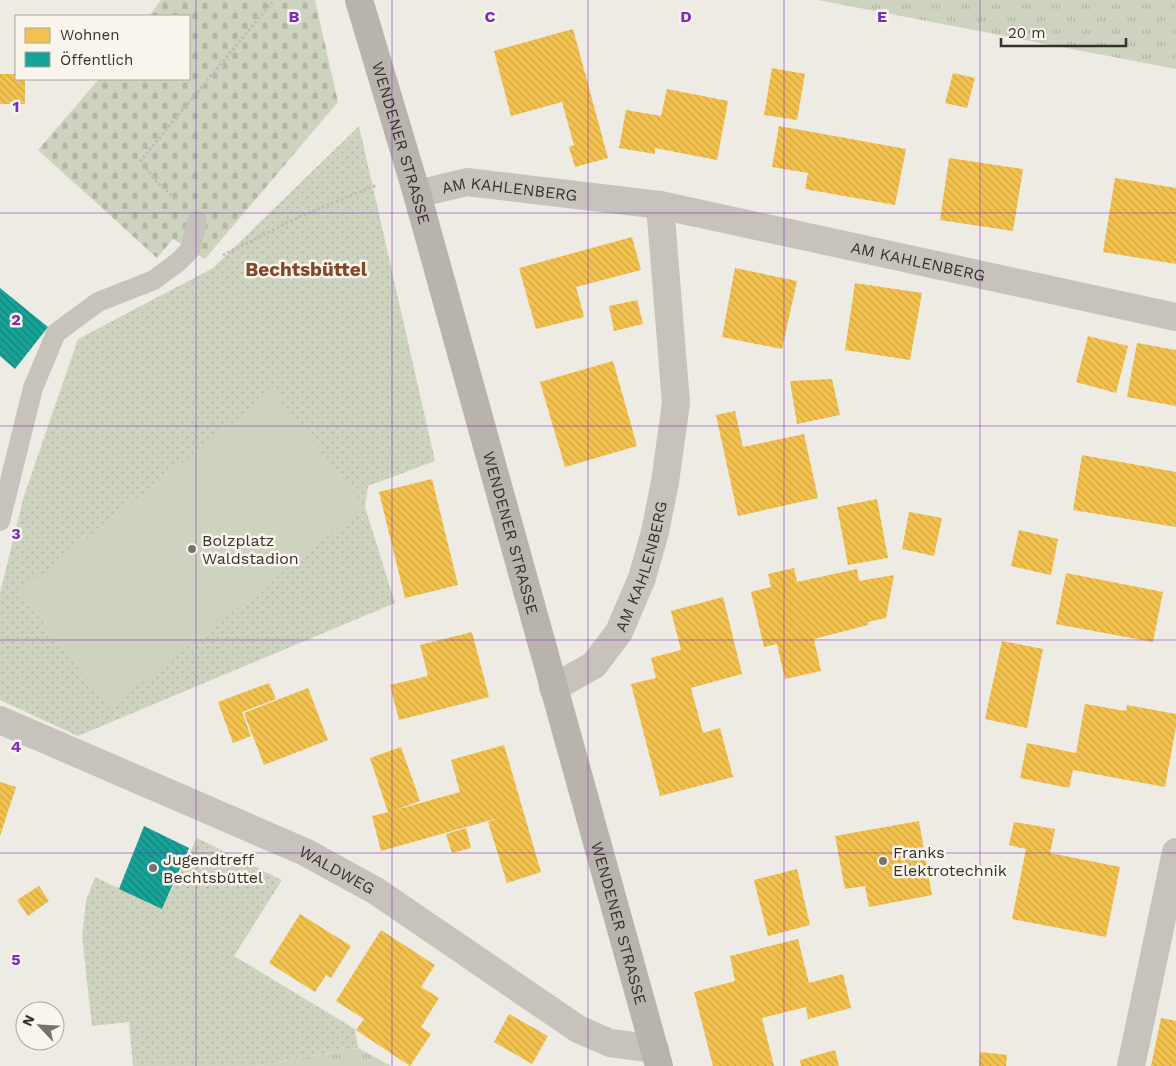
<svg xmlns="http://www.w3.org/2000/svg" width="1176" height="1066" viewBox="0 0 1176 1066" font-family="'Work Sans',sans-serif">
<style>
.grass{fill:url(#grass-dots)}
.cemetery{fill:url(#cemetery-stones)}
.park{fill:url(#park-tufts)}
.pitch{fill:#ced3bf}
.homes{fill:url(#homes-back-hatch)}
.public{fill:url(#public-back-hatch)}
.lines{fill:none;stroke-linecap:round;stroke-linejoin:round}
.path{stroke:#c0bbb5;stroke-width:3;stroke-dasharray:2.5 2.5;stroke-linecap:butt}
.lane{stroke:#c7c2bc;stroke-width:20}
.street{stroke:#c7c2bc;stroke-width:28}
.secondary{stroke:#b8b3ad;stroke-width:28}
.grid{fill:none;stroke:#7b2cbf;stroke-width:1;stroke-opacity:0.55}
.poi-dot{fill:#78716c;stroke:#f9f5ed;stroke-width:2}
.labels{text-anchor:middle;dominant-baseline:central;stroke-width:5;stroke-linejoin:round;paint-order:stroke}
.street-label{font-size:16px;fill:#38302b;stroke:#f9f5ed}
.poi-label{font-size:16px;fill:#38302b;stroke:#f9f5ed;text-anchor:start}
.quarter-label{font-size:19px;font-weight:bold;fill:#824629;stroke:#f9f5ed}
.grid-label{font-size:16px;text-anchor:middle;font-weight:bold;fill:#7b2cbf;stroke:#f9f5ed;stroke-width:5;stroke-linejoin:round;paint-order:stroke}
</style>
<defs>
<pattern id="grass-dots" width="8" height="8" patternUnits="userSpaceOnUse" patternTransform="scale(1.25)"><rect width="8" height="8" fill="#ced3bf"/><path d="M2 2h.1M6 6h.1" fill="none" stroke="#b2b5a4" stroke-width="1.8" stroke-linecap="round"/></pattern>
<pattern id="cemetery-stones" width="16" height="16" patternUnits="userSpaceOnUse" patternTransform="scale(1.25)"><rect width="16" height="16" fill="#ced3bf"/><path d="M2 7V4a2 2 0 0 1 4 0v3zM10 15v-3a2 2 0 0 1 4 0v3z" fill="#b2b5a4"/></pattern>
<pattern id="park-tufts" width="24" height="20" patternUnits="userSpaceOnUse" patternTransform="scale(1.25)"><rect width="24" height="20" fill="#ced3bf"/><path d="M3 7l-1-3M5 7V3M7 7l1-3M15 17l-1-3M17 17v-4M19 17l1-3" fill="none" stroke="#b2b5a4"/></pattern>
<pattern id="homes-back-hatch" width="6" height="6" patternUnits="userSpaceOnUse" patternTransform="scale(1.25)"><rect width="6" height="6" fill="#f2c14e"/><path d="M-1 5l2 2M0 0l6 6M5-1l2 2" fill="none" stroke="#d0a644"/></pattern>
<pattern id="public-back-hatch" width="6" height="6" patternUnits="userSpaceOnUse" patternTransform="scale(1.25)"><rect width="6" height="6" fill="#17a398"/><path d="M-1 5l2 2M0 0l6 6M5-1l2 2" fill="none" stroke="#16857c"/></pattern>
</defs>
<rect width="100%" height="100%" fill="#eeeae4"/>
<path class="grass" d="M359 126 435 461 368 486 365 507 395 603 78 736 0 700V593L24 496 78 339 213 268Z
M197 838 282 880 234 956 355 1029 358 1048 255 1066H133L129 1022 92 1026 82 937 86 901 95 877 162 909Z"/>
<path class="cemetery" d="M161 0H315L338 102 205 259 173 239 157 258 38 150 99 79H189V16H149Z"/>
<path class="park" d="M818 0H1176V69Z
M358 1048 391 1066H255Z"/>
<path class="pitch" d="M273 391 365 507 110 708 19 592Z"/>
<path class="homes" d="M573 29 608 158 575 167 569 147 574 145 562 102 511 116 494 51Z
M772 68 805 74 797 120 764 115Z
M953 73 975 78 967 108 945 103Z
M0 74H16V79H25V104H0Z
M667 89 728 101 717 160 655 148V154L619 148 626 110 661 116Z
M779 126 906 149 895 205 805 189 808 173 772 167Z
M949 158 1023 169 1013 231 940 220Z
M1115 178 1176 188V264L1103 252Z
M632 237 641 270 576 287 584 317 536 329 519 268Z
M735 268 797 281 782 349 722 337Z
M855 283 922 293 910 360 845 350Z
M637 300 643 324 614 331 609 306Z
M1088 336 1128 346 1116 393 1076 382Z
M1137 343 1176 350V406L1127 397Z
M613 361 637 446 565 467 540 382Z
M832 379 840 415 797 424 790 381Z
M735 411 743 447 804 434 818 498 738 516 716 415Z
M1082 455 1176 472V527L1073 510Z
M432 479 458 585 405 598 379 492Z
M877 499 888 558 848 565 837 507Z
M909 512 942 518 934 556 902 549Z
M1019 530 1058 539 1051 575 1011 566Z
M794 568 797 582 857 569 859 581 894 575 886 618 868 622V625L814 639 821 671 785 679 777 644 764 647 751 592 771 587 768 574Z
M1066 573 1163 592 1153 642 1056 624Z
M723 597 742 674 691 688 703 733 720 728 733 777 660 796 631 684 656 678 651 658 681 650 671 611Z
M472 632 489 697 399 720 390 685 428 676 420 645Z
M1002 641 1043 649 1027 728 985 719Z
M269 683 276 699 242 712 251 736 233 743 218 702Z
M308 688 328 740 264 765 244 713Z
M1085 704 1126 711 1127 705 1176 714V727L1165 787 1073 770 1069 788 1020 778 1027 743 1076 753Z
M504 745 541 872 507 883 488 822 498 818 381 851 372 816 388 812 370 758 401 747 420 801 395 810 460 792 451 760Z
M0 782 16 787 0 836Z
M919 821 932 895 869 907 865 886 845 889 835 836Z
M1014 822 1055 829 1050 853 1120 867 1106 937 1012 919 1026 849 1009 845Z
M466 828 471 848 452 853 446 834Z
M797 869 810 925 768 936 754 880Z
M39 886 49 901 28 916 17 900Z
M300 914 351 946 331 978 326 975 315 992 269 963Z
M381 930 435 965 421 987 439 998 421 1027 431 1034 410 1066 356 1030 364 1019 336 1001Z
M798 939 809 983 843 974 851 1008 808 1019 806 1007 762 1018 774 1066H713L694 992 735 981 730 956Z
M509 1014 548 1036 532 1064 494 1042Z
M1161 1018 1176 1021V1066H1151Z
M835 1050 839 1066H801L800 1060Z
M980 1052 1007 1055 1006 1066H979Z"/>
<path class="public" d="M0 288 48 327 15 369 0 356Z
M144 826 189 848 162 909 119 889Z"/>
<g class="lines">
<path class="path" d="M175 199 155 180 141 160 274 0
M223 255 303 215 377 185"/>
<path class="lane" d="M0 521 33 388 56 333 98 302 154 280 178 262 190 250 197 221"/>
<g class="street">
<path id="s1" d="M417 194 467 182 660 205 1176 317"/>
<path id="s2" d="M553 688 594 665 619 632 642 578 655 532 665 482 676 403 660 205"/>
<path id="s3" d="M0 720 305 852 376 891 578 1029 610 1043 655 1049"/>
<path d="M1131 1066 1176 852"/>
</g>
<path class="secondary" id="s4" d="M359 0 417 194 659 1066"/>
</g>
<path class="grid" d="M196 0V1066M392 0V1066M588 0V1066M784 0V1066M980 0V1066M0 213H1176M0 426H1176M0 640H1176M0 853H1176"/>
<g class="poi-dot">
<circle cx="192" cy="549" r="5"/>
<circle cx="883" cy="861" r="5"/>
<circle cx="153" cy="868" r="5"/>
</g>
<g class="labels">
<g class="street-label">
<text stroke="none"><textPath href="#s4" startOffset="149">WENDENER STRASSE</textPath></text>
<text stroke="none"><textPath href="#s1" startOffset="94">AM KAHLENBERG</textPath></text>
<text stroke="none"><textPath href="#s1" startOffset="510">AM KAHLENBERG</textPath></text>
<text stroke="none"><textPath href="#s4" startOffset="554">WENDENER STRASSE</textPath></text>
<text stroke="none"><textPath href="#s2" startOffset="158">AM KAHLENBERG</textPath></text>
<text stroke="none"><textPath href="#s3" startOffset="369">WALDWEG</textPath></text>
<text stroke="none"><textPath href="#s4" startOffset="959">WENDENER STRASSE</textPath></text>
</g>
<g class="poi-label">
<text x="202" y="540">Bolzplatz<tspan x="202" dy="18">Waldstadion</tspan></text>
<text x="893" y="852">Franks<tspan x="893" dy="18">Elektrotechnik</tspan></text>
<text x="163" y="859">Jugendtreff<tspan x="163" dy="18">Bechtsbüttel</tspan></text>
</g>
<g class="quarter-label">
<text x="306" y="269">Bechtsbüttel</text>
</g>
</g>
<g class="grid-label">
<text x="294" y="22">B</text>
<text x="490" y="22">C</text>
<text x="686" y="22">D</text>
<text x="882" y="22">E</text>
<text x="16" y="112">1</text>
<text x="16" y="325">2</text>
<text x="16" y="539">3</text>
<text x="16" y="752">4</text>
<text x="16" y="965">5</text>
</g>
<rect x="15" y="15" width="175" height="65" fill="#f9f5ed" stroke="#aca69f"/>
<rect x="25" y="28" width="25" height="15" fill="#f2c14e" stroke="#aca69f"/>
<text x="60" y="40" font-size="15" fill="#38302b">Wohnen</text>
<rect x="25" y="52" width="25" height="15" fill="#17a398" stroke="#aca69f"/>
<text x="60" y="65" font-size="15" fill="#38302b">Öffentlich</text>
<g transform="translate(40 1026) rotate(295)"><circle r="24" fill="#f9f5ed" stroke="#aca69f"/>
<path d="M0-4L9 19L0 12L-9 19Z" fill="#78716c"/>
<text y="-8" font-size="14" font-weight="bold" text-anchor="middle" fill="#38302b">N</text>
</g>
<path d="M1001 38v8h125v-8" fill="none" stroke="#38302b" stroke-width="2.5"/>
<text x="1008" y="38" font-size="15" fill="#38302b" stroke="#f9f5ed" stroke-width="4" paint-order="stroke">20 m</text>
</svg>
